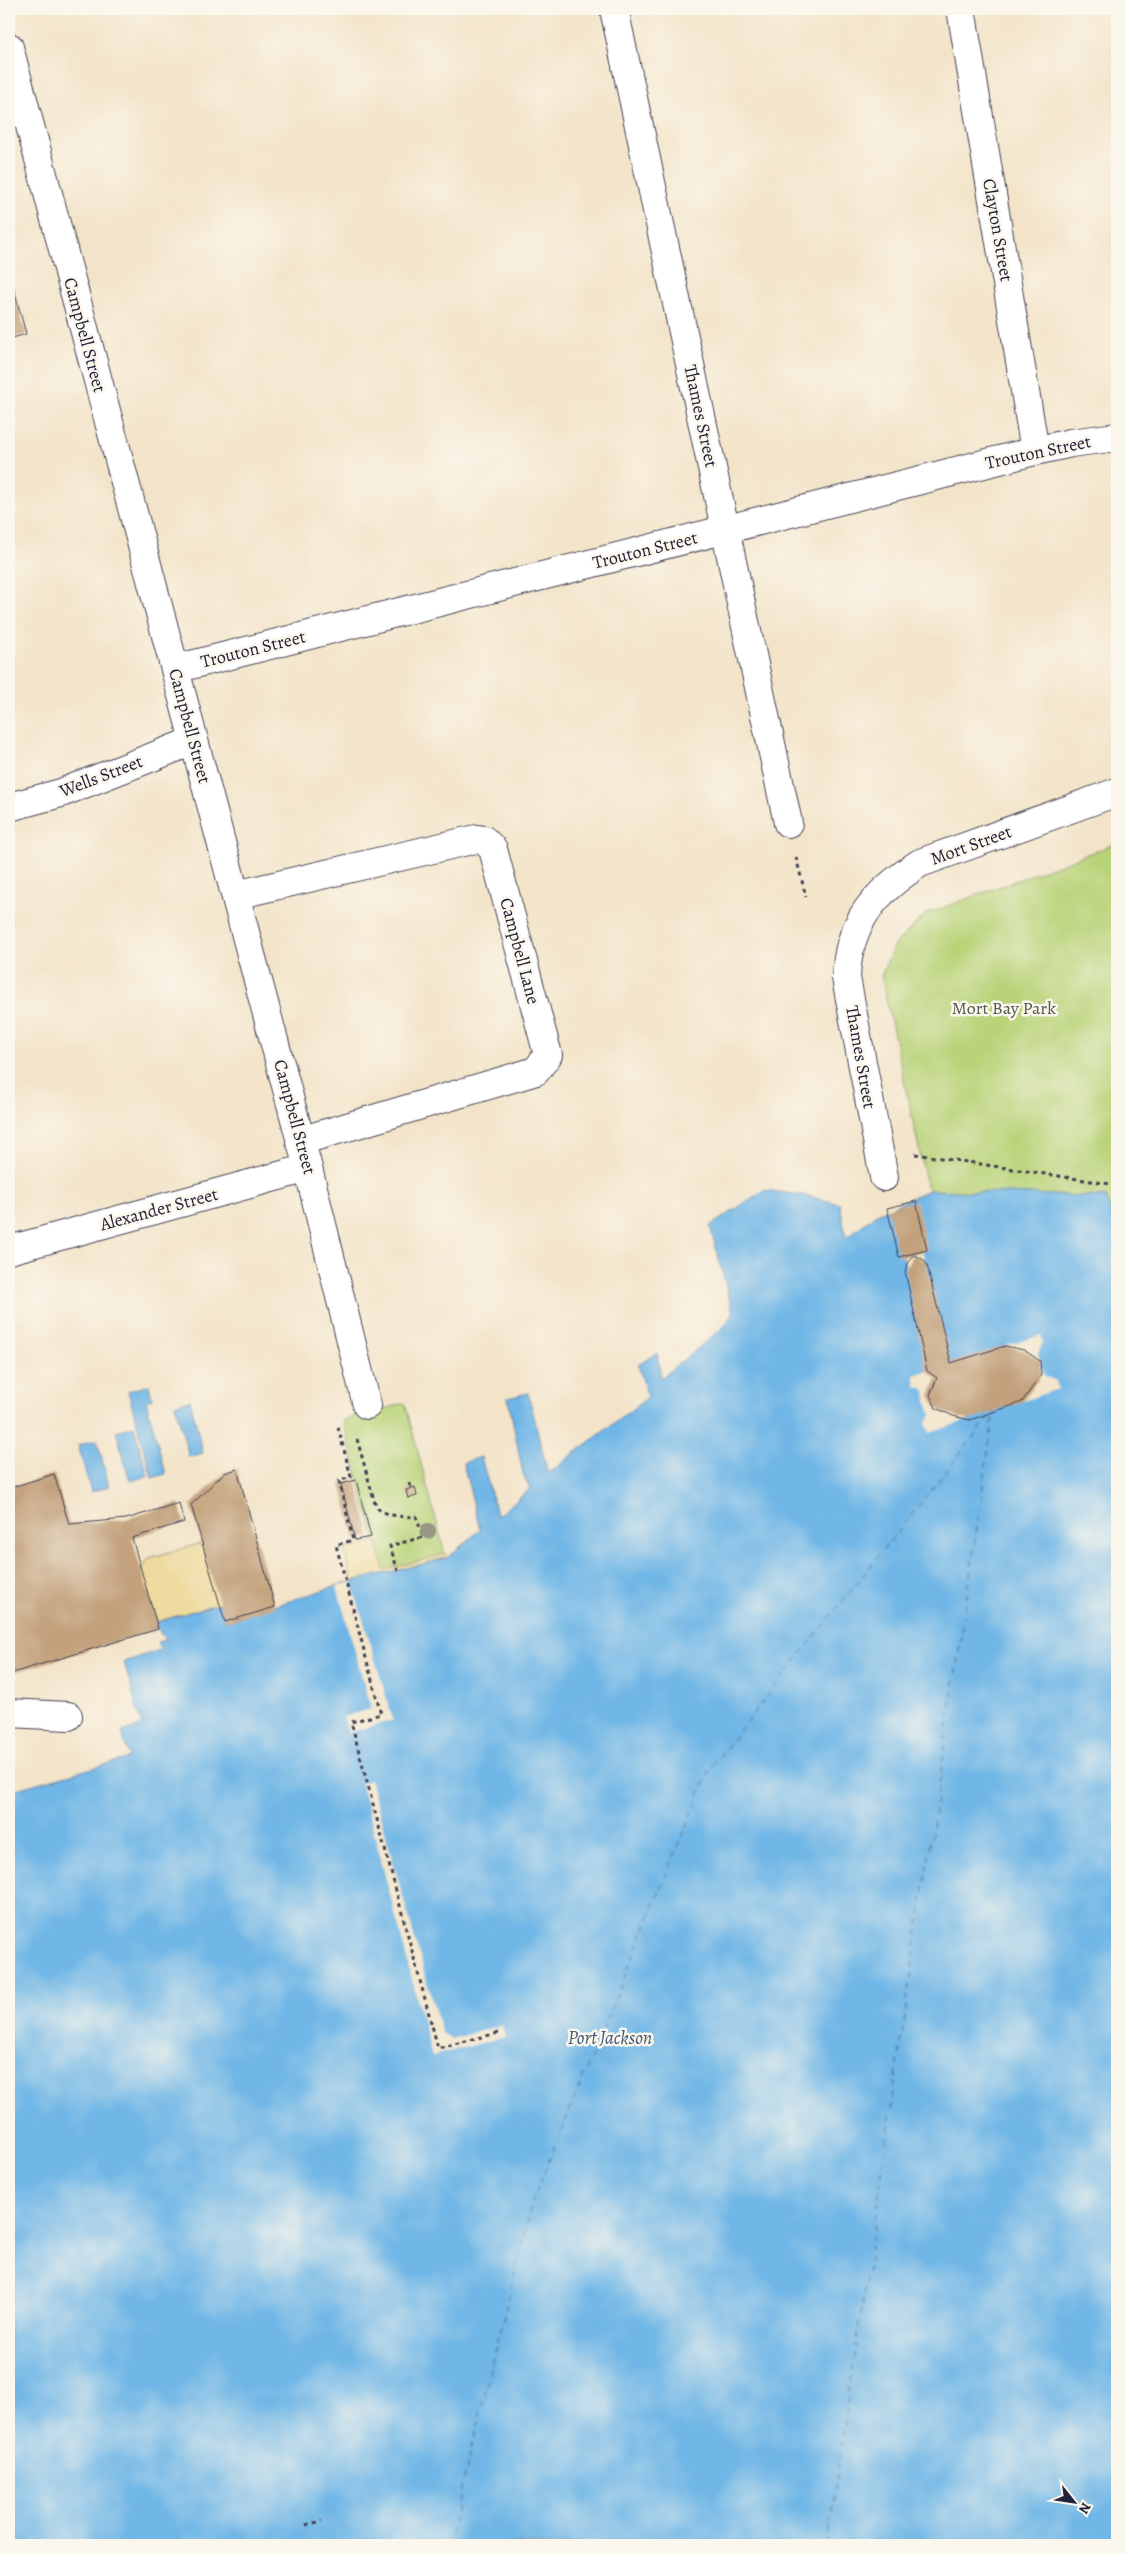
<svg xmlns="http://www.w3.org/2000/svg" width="1126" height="2554" viewBox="0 0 1126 2554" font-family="Alegreya,serif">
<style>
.green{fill:#b9d379;stroke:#6e7a5a}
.sand{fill:#eeda9e;stroke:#887e6c}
.water{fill:#6fb6e6;stroke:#486c90}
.pier{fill:#f3e4c9}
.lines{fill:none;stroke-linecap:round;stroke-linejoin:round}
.ferry{stroke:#3d5677;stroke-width:1;stroke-dasharray:6 5;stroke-linecap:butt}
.building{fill:#c2a17c}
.minor-casing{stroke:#413f50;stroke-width:30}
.path{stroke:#413f50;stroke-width:3;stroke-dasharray:4 4;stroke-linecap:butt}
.minor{stroke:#fff;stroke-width:28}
.tree{fill:#999685}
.labels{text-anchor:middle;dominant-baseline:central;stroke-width:5;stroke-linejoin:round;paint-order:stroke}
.street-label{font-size:18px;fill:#22223b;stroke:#fbf7ec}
.park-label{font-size:18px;fill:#4f574e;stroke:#fbf7ec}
.water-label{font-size:19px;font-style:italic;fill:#3d5677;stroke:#fbf7ec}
</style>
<rect width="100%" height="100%" fill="#fbf7ec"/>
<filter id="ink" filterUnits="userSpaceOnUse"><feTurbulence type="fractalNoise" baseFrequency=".02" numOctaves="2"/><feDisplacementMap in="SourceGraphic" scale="10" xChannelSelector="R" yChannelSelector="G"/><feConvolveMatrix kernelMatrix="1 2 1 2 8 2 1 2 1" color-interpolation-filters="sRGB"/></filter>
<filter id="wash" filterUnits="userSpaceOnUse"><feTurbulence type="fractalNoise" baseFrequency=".0096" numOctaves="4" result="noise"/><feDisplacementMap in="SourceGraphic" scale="20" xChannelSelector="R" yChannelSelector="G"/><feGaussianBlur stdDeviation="1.12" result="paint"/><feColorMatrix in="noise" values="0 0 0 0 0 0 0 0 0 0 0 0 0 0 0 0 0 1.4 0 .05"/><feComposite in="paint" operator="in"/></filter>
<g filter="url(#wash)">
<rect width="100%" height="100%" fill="#f3e4c9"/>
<path class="green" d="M1117 843V1231L1106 1197 928 1190 881 976 894 945 926 914Z
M405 1403 446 1558 384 1574 343 1420Z"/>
<path class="sand" d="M376 1541 384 1570 445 1554 446 1558 352 1582 344 1549Z
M202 1543 220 1603 157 1622 141 1571 149 1558Z"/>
<path class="water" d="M764 1190 808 1196 840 1204 846 1238 875 1215 928 1190 1106 1197 1117 1231V2545H9V1791L129 1758 122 1732 142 1726 124 1662 160 1650 157 1642 165 1640 158 1629 157 1622 220 1603 225 1622 345 1583 447 1558 480 1530 463 1463 481 1457 497 1516 530 1489 523 1474 508 1398 528 1393 548 1474 648 1397 638 1365 657 1353 661 1378 723 1328 733 1313 710 1226Z
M149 1385 152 1399 146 1401 166 1474 152 1478 128 1391Z
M190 1400 203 1453 189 1457 175 1404Z
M134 1426 148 1476 130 1481 116 1431Z
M97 1440 109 1486 91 1492 78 1445Z"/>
<path class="pier" d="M916 1201 927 1250 922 1251 927 1265 951 1363 1041 1335 1043 1342 1038 1353 1042 1369 1045 1376 1056 1381 1058 1389 930 1433 926 1424 931 1415 924 1389 916 1386 914 1375 927 1371 905 1271 906 1265 903 1256 899 1257 887 1208Z
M352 1582 393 1720 348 1733 343 1717 371 1709 337 1586Z
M370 1780 441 2032 451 2039 502 2025 505 2037 432 2056 361 1783Z"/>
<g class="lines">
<path class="ferry" d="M448 2545 532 2202 711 1767 993 1412
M827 2545 994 1412"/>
</g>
<g id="blocks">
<path class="building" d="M9 278H11L26 334 9 339Z
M916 1201 927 1250 899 1257 887 1208Z
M915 1255 924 1260 927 1265 951 1363 1005 1346 1024 1350 1040 1361 1041 1375 1022 1402 970 1420 953 1416 936 1408 930 1395 937 1378 927 1371 905 1271 911 1257Z
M237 1469 275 1607 225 1622 191 1505 224 1473Z
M54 1474 69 1524 126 1519 179 1503 184 1522 132 1538 158 1629 9 1674V1488Z
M356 1480 371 1537 355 1540 341 1484Z
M415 1487 417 1496 408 1498 406 1490Z"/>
</g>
</g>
<g filter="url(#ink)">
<use href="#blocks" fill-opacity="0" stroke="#413f50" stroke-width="1"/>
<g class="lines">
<g class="minor-casing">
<path id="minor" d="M614 9 788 823
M961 9 1035 451
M9 47 308 1168 367 1405
M175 669 1035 451 1071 443 1117 437
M9 807 61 793 193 741
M236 895 476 839 484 840 493 849 548 1055 536 1071 300 1141
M884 1177 846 978C848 922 875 892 920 863L1117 792
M9 1250 308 1168
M9 1713 68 1716"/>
</g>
<path class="path" d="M796 857 806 897
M915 1154 1117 1185
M338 1427 351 1477 339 1481 353 1540 336 1545 381 1714 351 1722 438 2048 498 2033
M357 1439 376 1507C387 1516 402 1518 416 1516L423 1537 390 1546 398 1571
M409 1483 411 1488
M306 2525 322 2521"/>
<use href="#minor" class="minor"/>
</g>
<circle class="tree" cx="428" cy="1531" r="8"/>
</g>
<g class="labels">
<g class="street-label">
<text transform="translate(998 230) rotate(80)">Clayton Street</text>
<text transform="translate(85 335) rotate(75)">Campbell Street</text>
<text transform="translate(701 416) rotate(78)">Thames Street</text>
<text transform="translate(1038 452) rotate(-12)">Trouton Street</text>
<text transform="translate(645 550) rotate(-14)">Trouton Street</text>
<text transform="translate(253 649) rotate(-14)">Trouton Street</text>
<text transform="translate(190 726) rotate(75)">Campbell Street</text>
<text transform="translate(101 776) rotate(-21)">Wells Street</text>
<text transform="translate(971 845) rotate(-20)">Mort Street</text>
<text transform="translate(520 951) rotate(75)">Campbell Lane</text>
<text transform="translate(861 1057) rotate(80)">Thames Street</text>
<text transform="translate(295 1117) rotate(75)">Campbell Street</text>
<text transform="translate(159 1209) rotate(-15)">Alexander Street</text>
</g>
<g class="park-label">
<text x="1004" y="1008">Mort Bay Park</text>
</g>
<g class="water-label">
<text x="610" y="2038">Port Jackson</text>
</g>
</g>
<rect width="1126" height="2554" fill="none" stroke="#fbf7ec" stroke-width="30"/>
<g transform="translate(1074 2502) rotate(120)" stroke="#fbf7ec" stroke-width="4" paint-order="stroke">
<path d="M0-4L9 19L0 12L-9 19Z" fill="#22223b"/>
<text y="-8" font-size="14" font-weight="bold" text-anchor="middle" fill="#22223b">N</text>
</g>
</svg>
